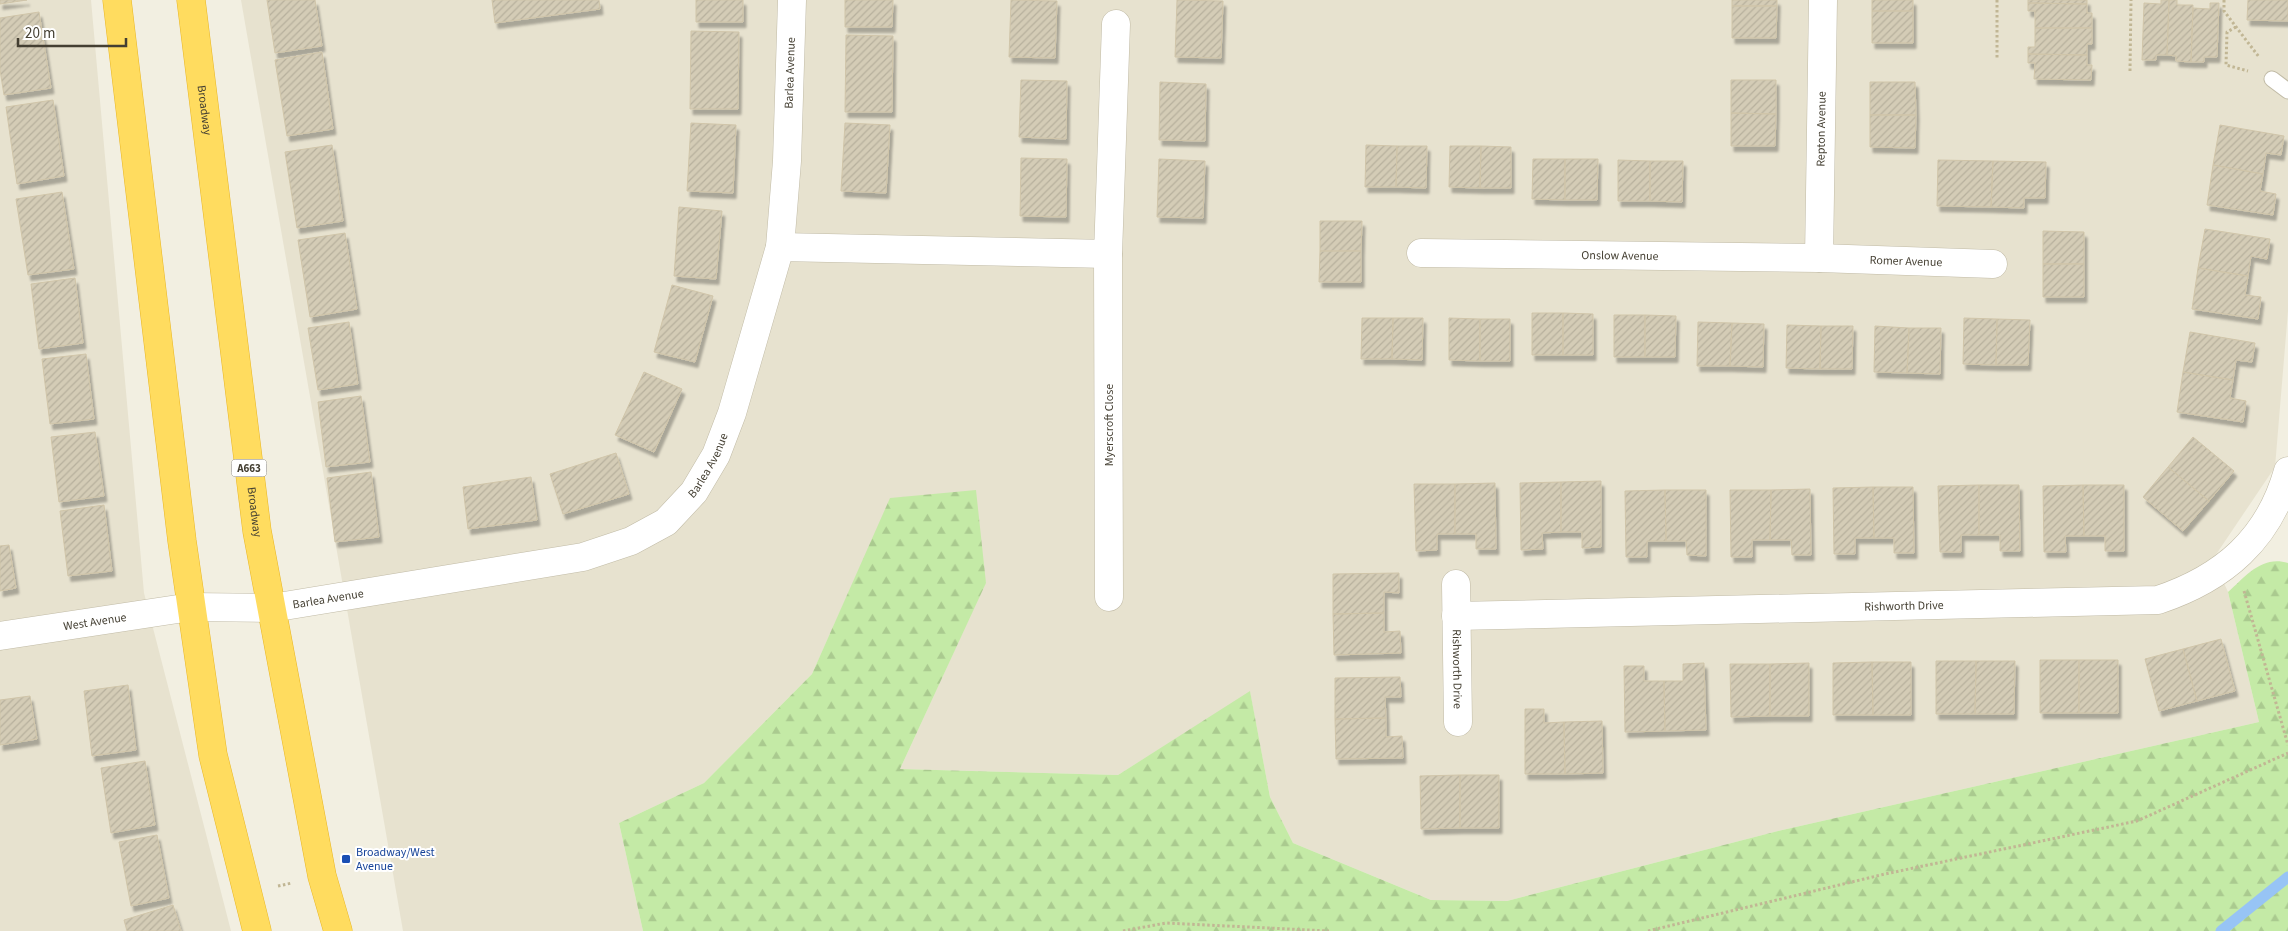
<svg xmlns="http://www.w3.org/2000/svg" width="2288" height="931" viewBox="0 0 2288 931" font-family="'Source Sans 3',sans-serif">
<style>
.residential{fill:#e7e2cf}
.forest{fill:url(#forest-firs)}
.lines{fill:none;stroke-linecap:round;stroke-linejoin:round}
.stream{stroke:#97c4f5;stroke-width:11}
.building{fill:url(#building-hatch);stroke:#d0c5a9;filter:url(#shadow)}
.lane-casing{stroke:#c1bba6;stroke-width:17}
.street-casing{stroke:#c1bba6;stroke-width:29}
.highway-casing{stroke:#e9b625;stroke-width:29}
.path{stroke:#c1b694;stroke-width:3;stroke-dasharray:2.5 2.5;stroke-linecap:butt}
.lane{stroke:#fff;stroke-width:15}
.street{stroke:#fff;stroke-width:28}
.highway{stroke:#ffdc5f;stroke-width:28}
.transit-dot{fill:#1a4fb4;stroke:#fff;stroke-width:2}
.labels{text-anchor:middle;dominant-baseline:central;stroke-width:4;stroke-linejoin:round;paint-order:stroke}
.shield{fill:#fff;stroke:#7c7970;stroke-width:1}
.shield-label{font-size:11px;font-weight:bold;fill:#443f32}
.street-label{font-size:12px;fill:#443f32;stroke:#fff}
.transit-label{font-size:12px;fill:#164399;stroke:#fff;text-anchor:start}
</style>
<defs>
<pattern id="forest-firs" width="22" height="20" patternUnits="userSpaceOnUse" patternTransform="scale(1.25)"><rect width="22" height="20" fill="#c4eaa6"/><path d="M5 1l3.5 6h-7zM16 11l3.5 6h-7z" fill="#aaca8f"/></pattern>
<pattern id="building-hatch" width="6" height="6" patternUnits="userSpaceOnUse" patternTransform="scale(1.25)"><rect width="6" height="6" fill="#d4ccb6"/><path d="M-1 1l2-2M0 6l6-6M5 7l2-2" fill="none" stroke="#b7b09d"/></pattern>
<filter id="shadow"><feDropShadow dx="3" dy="5.5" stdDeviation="1" flood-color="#0004"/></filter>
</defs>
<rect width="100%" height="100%" fill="#f2efe1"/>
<path class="residential" d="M0 0H91L144 593 231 931H0Z
M241 0H2288V311L2275 467 2213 559 2228 592 2259 722 1778 831 1507 901 1431 900 1293 843 1270 797 1250 692 1118 775 900 769 986 582 891 498 812 674 704 783 619 823 643 931H403Z"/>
<path class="forest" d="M976 490 986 583 900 769 1118 775 1250 691 1270 797 1293 843 1431 900 1507 901 1778 831 2259 722 2228 592C2246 576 2262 555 2288 563V931H643L619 823 704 783 812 674 890 498Z"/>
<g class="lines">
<path class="stream" d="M2221 931 2288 877"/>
</g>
<path class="building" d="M0 0H27L0 4Z
M267 0H315L322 46 275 53Z
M492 0H599L600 9 495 23Z
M696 0H743V22H696Z
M845 0H893L892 27H845Z
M1011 0 1057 1 1055 58 1009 57Z
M1177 0 1223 1 1221 58 1175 57Z
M1732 0H1777V6H1732Z
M1872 0H1913V11H1872Z
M2028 0H2087V4L2028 3Z
M2161 0H2169L2167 55H2156V60H2142L2144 3 2161 4Z
M2169 0H2177V5H2193L2191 62 2176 61V56L2167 55Z
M2248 0H2288V21L2247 20Z
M2028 3 2087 4V13H2092V28H2035V11H2028Z
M2210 3H2219L2217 57H2204V62H2191L2193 8 2210 9Z
M1732 6H1777L1776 38H1732Z
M1872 11H1913V43H1872Z
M39 12 51 88 4 95 0 70V18Z
M2035 28H2092V44H2087V55L2028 54V47H2035Z
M691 31 739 32 738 109H690Z
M846 35 893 36 892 112H845Z
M322 52 333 129 287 136 275 60Z
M2028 54 2087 55V65H2092L2091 80 2034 79 2035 63H2028Z
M1021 80 1067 81 1066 139 1019 137Z
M1731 80H1776V114L1731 113Z
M1160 82 1206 84 1205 141 1159 140Z
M1870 82H1915L1916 115H1870Z
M53 100 64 176 17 184 6 107Z
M1731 113 1776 114 1775 146H1731Z
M1870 115H1916L1915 148 1870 147Z
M691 123 736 125 733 193 687 191Z
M845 123 890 125 886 193 841 191Z
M2220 125 2284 136 2281 155 2266 153 2263 174 2213 165Z
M332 145 343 221 297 228 285 152Z
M1366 145 1397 146 1396 187H1365Z
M1397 146H1427L1426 188 1396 187Z
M1450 146H1481L1480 188 1449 187Z
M1481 146 1511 147V188H1480Z
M1021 158 1067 159 1066 217 1020 216Z
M1159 159 1205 161 1203 218 1157 217Z
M1533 159H1565V200L1532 199Z
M1565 159H1598L1597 200H1565Z
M1618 160 1650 161V201H1618Z
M1938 160 1993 161 1991 207 1937 206Z
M1650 161H1683L1682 202 1650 201Z
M1993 161 2046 162 2045 198H2024V208L1991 207Z
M2213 165 2263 174 2260 191 2276 194 2273 215 2207 205Z
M62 192 74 269 28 275 16 199Z
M679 207 722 211 716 279 674 276Z
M1320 221H1362L1361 251H1320Z
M2205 229 2270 239 2267 259 2251 256 2248 276 2198 268Z
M2043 231 2084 232V264H2043Z
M345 233 357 309 310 317 298 240Z
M1320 251H1361V282H1319Z
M2043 264H2084V297H2043Z
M2198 268 2248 276 2245 295 2261 297 2258 319 2192 309Z
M75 278 83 343 39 349 31 284Z
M672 285 713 296 695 362 654 352Z
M1532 313H1563V355H1532Z
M1563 313 1593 314V355H1563Z
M1614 315H1645V357H1614Z
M1645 315 1676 316 1675 357H1645Z
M1362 318H1393L1392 359H1361Z
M1393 318H1423L1422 360 1392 359Z
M1449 318 1480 319V361L1449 360Z
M1964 318 1997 319 1996 365 1963 364Z
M1480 319H1510V361H1480Z
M1997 319 2030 320 2028 365H1996Z
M349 322 358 384 318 390 308 328Z
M1698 322 1732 323 1730 366H1697Z
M1732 323 1764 324 1763 367 1730 366Z
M1787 325 1821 326 1820 369 1786 368Z
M1821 326H1853L1852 369H1820Z
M1875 326 1909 328 1907 373 1874 372Z
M1909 328H1941L1940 374 1907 373Z
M2190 332 2255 343 2252 362 2236 360 2233 380 2183 372Z
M86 354 94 419 50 424 42 359Z
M644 372 682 389 654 452 615 435Z
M2183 372 2233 380 2230 398 2246 401 2243 422 2177 412Z
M361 396 370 462 326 467 318 402Z
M95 432 104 496 59 502 51 437Z
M2193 437 2234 471 2209 501 2168 467Z
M616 453 629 494 563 514 550 474Z
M2168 467 2209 501 2183 531 2143 497Z
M371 472 379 537 335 542 327 478Z
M531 477 537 520 468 529 463 487Z
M1601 481V547L1582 548V532H1561V482Z
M1561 482V532L1542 533 1543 549 1521 550 1520 483Z
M1495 483 1496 549H1476V534H1455V484Z
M1414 484H1455V534H1437V550L1416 551Z
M1979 485V535H1961V552H1940L1938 486Z
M1979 485H2019L2020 551H2000V535H1979Z
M2083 485 2084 536H2065L2066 552H2044L2043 486Z
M2083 485H2124V551H2105V536H2084Z
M1873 487 1874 538H1855V554H1834L1833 488Z
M1873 487H1913L1914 553H1894V538H1874Z
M1810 489 1811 555H1792L1791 540H1770L1771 490Z
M1665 490 1666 541H1647V557H1626L1625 491Z
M1665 490H1706V556L1687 555 1686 541H1666Z
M1730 490H1771L1770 540H1752V557H1731Z
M104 505 112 571 68 576 60 511Z
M9 545 16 588 0 591V546Z
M1399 573V593L1384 592V613L1333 614V574Z
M1384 613V632L1400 631 1401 653 1334 655 1333 614Z
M2221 639 2235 691 2197 701 2183 649Z
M2183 649 2197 701 2159 711 2145 659Z
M2040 660H2079V713H2040Z
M2079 660H2118V713H2079Z
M1936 661H1976L1975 714H1936Z
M1976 661H2015L2014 714H1975Z
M1872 662 1873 715H1833V663Z
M1872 662H1911V715H1873Z
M1704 663 1706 730 1665 731 1664 681H1683V664Z
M1809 663V716H1770V664Z
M1730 664H1770V716L1731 717Z
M1624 666H1644V681H1664L1665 731 1625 732Z
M1400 677 1401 697H1385L1386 718 1335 719V678Z
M128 685 136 750 92 756 84 691Z
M30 696 37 739 0 745V700Z
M1525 709H1544V723L1564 722 1565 774H1525Z
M1386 718V737L1402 736 1403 758 1336 759 1335 719Z
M1602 721 1603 773 1565 774 1564 722Z
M145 761 155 825 111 833 101 768Z
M1460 775V828L1421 829 1420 776Z
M1460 775H1499V828H1460Z
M157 835 169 898 131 906 119 842Z
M173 905 181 931H127L124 920Z"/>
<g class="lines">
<g class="lane-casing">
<path id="lane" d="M2272 79 2288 91"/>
</g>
<g class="street-casing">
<g id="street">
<path d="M780 247 1108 254"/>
<path id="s1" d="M1421 253 1819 258 1993 264"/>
<path id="s2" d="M1819 258 1823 0"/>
<path id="s3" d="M1456 584 1458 722"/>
<path d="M1109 597 1108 254 1116 24"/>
<path id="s4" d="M1456 616 2158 600C2224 578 2269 539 2288 471"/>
<path id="s5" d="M0 636 191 607 272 608 583 557 631 541 666 522 694 492 716 455 732 413 780 247 787 161 792 0"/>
</g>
</g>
<g class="highway-casing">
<g id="highway">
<path d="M117 0 182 541 213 755 257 931"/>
<path id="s6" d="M191 0 257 531 322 876 338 931"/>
</g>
</g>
<path class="path" d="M1997 0V58
M2224 0V11L2259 57
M2236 27 2227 32 2226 65 2248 71
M2130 71 2131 0
M2244 591 2288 745
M278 886 292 883
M1123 931 1166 923 1329 931
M1648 931 1885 874 2137 821 2288 753"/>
<use href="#lane" class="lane"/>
<use href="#street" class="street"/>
<use href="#highway" class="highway"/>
</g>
<rect class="transit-dot" x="341" y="854" width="10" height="10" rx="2.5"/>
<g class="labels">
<rect class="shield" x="231.5" y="459.5" width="35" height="17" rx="4"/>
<g class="shield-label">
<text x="249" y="468">A663</text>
</g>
<g class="street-label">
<text stroke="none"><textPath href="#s5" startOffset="1156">Barlea Avenue</textPath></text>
<text stroke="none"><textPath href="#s6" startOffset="111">Broadway</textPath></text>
<text stroke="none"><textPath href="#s2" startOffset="129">Repton Avenue</textPath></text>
<text stroke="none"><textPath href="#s1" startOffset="199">Onslow Avenue</textPath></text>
<text stroke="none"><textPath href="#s1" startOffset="485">Romer Avenue</textPath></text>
<text transform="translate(1109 425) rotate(-90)">Myerscroft Close</text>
<text stroke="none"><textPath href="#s5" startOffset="751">Barlea Avenue</textPath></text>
<text stroke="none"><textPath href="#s6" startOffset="516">Broadway</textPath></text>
<text stroke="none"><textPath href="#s5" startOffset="331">Barlea Avenue</textPath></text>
<text stroke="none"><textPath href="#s4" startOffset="448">Rishworth Drive</textPath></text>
<text stroke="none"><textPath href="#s5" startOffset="96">West Avenue</textPath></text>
<text stroke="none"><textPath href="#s3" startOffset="85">Rishworth Drive</textPath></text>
</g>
<g class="transit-label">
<text x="356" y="852">Broadway/West<tspan x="356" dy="14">Avenue</tspan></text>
</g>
</g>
<path d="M18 38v8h108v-8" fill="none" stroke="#443f32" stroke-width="2.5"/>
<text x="25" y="38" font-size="15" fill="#443f32" stroke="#ffffff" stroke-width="4" paint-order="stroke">20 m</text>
</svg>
